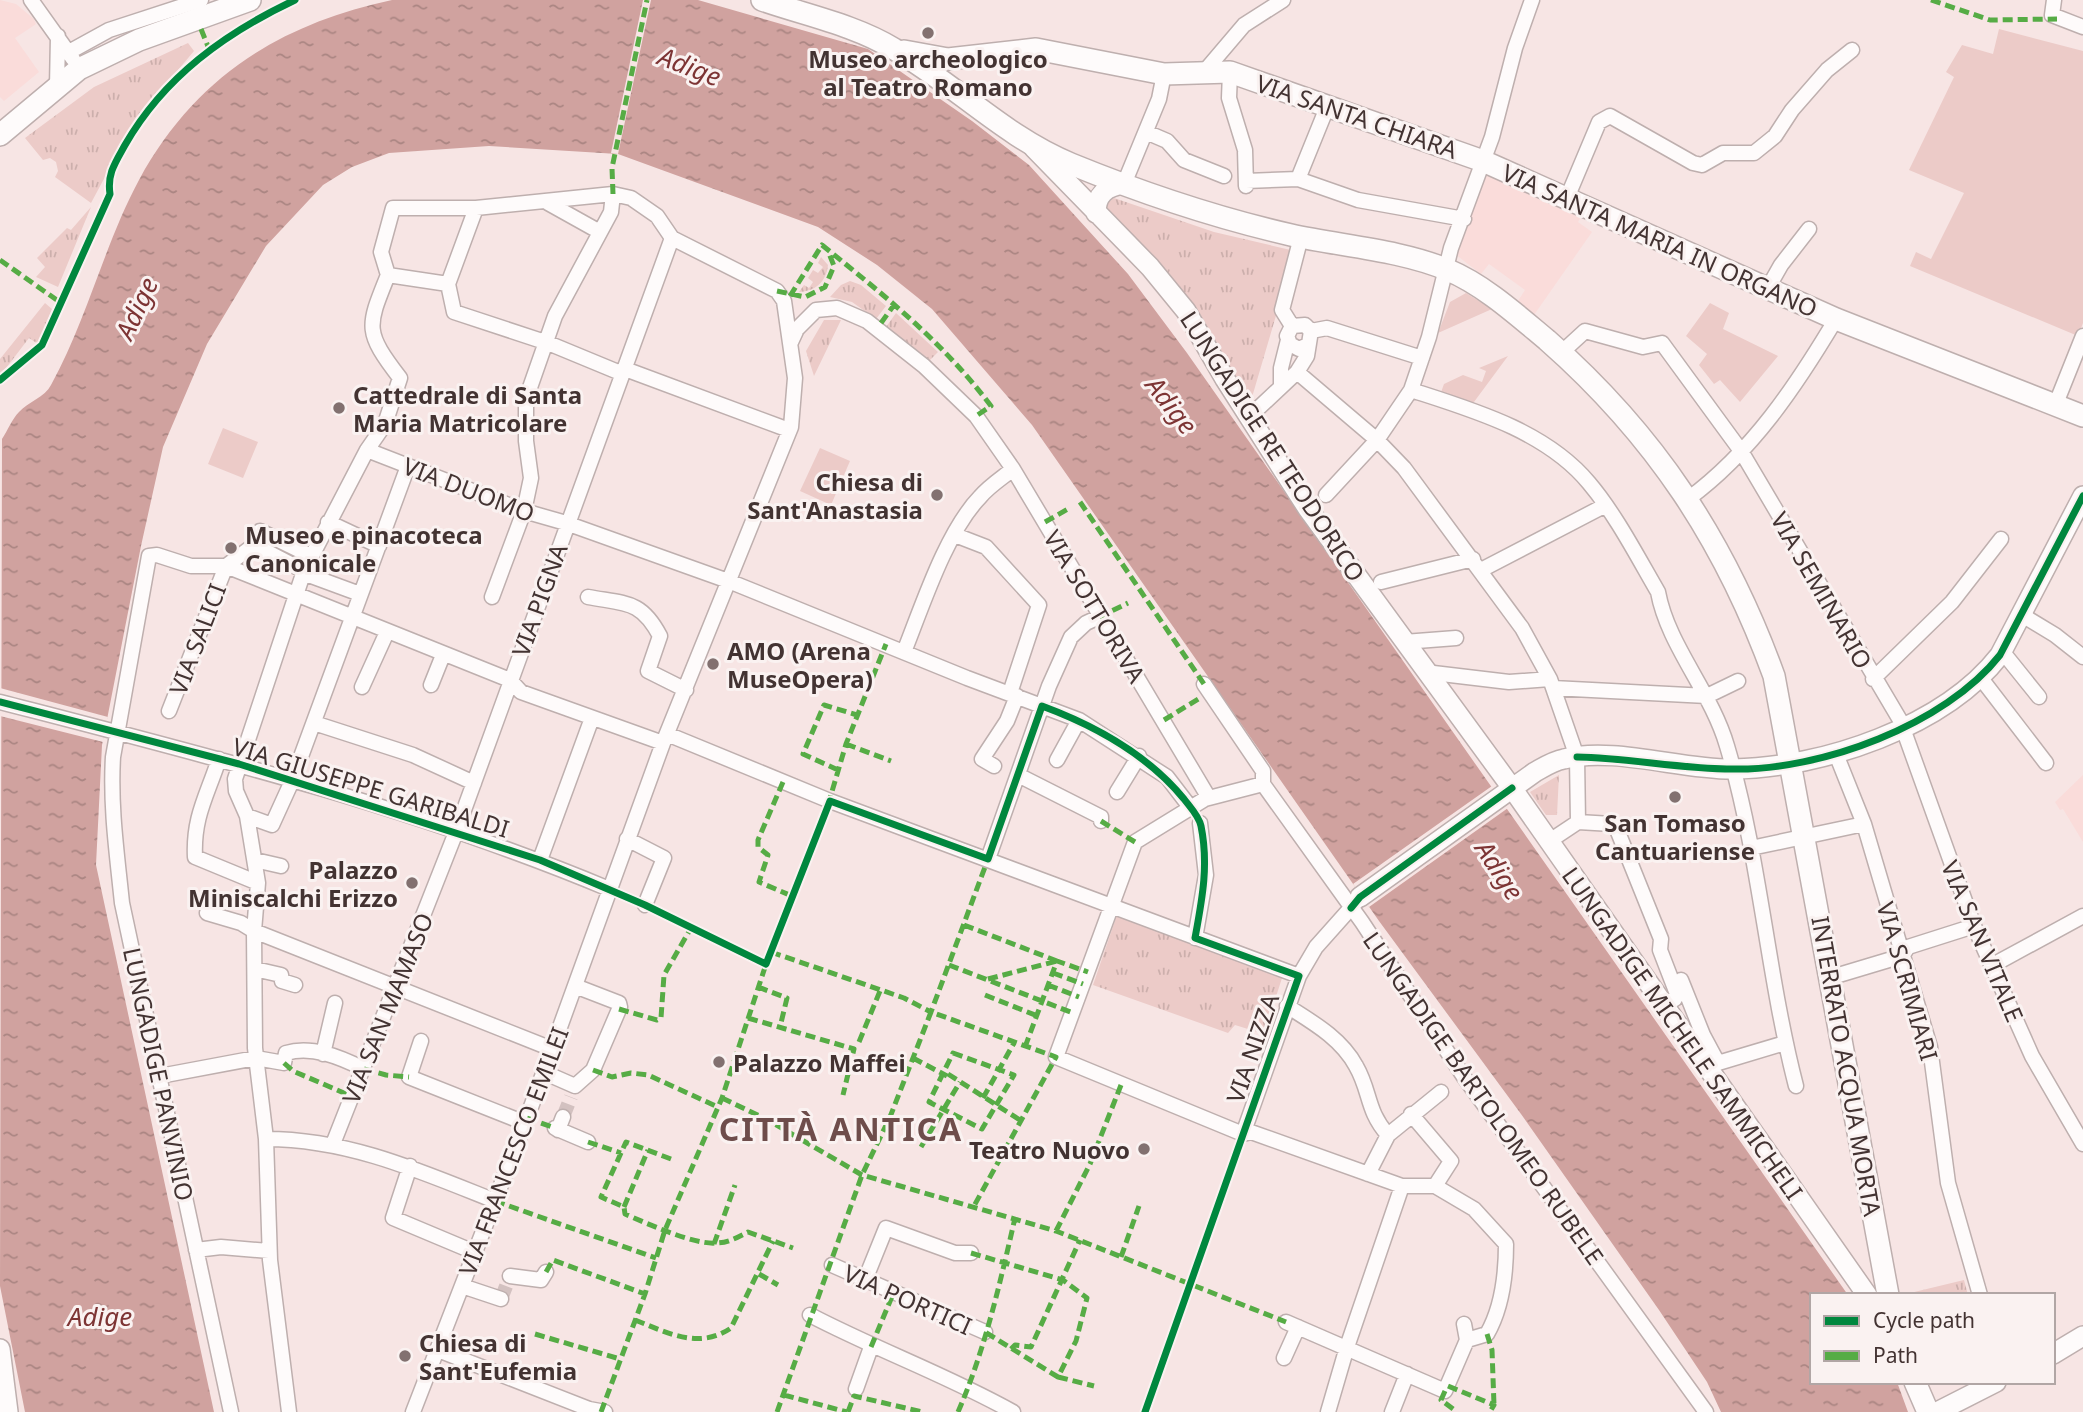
<svg xmlns="http://www.w3.org/2000/svg" width="2083" height="1412" viewBox="0 0 2083 1412" font-family="'Noto Sans',sans-serif">
<style>
.built{fill:#fadcda}
.grass{fill:url(#grass-tufts)}
.garden{fill:#eccbc8}
.water{fill:url(#water-ripples)}
.pier{fill:#f7e5e4}
.lines{fill:none;stroke-linecap:round;stroke-linejoin:round}
.minor-tunnel{stroke:#d3c1c0;stroke-width:14;stroke-dasharray:14 7;stroke-linecap:butt}
.minor-casing{stroke:#beafae;stroke-width:17}
.tertiary-casing{stroke:#beafae;stroke-width:22}
.secondary-casing{stroke:#beafae;stroke-width:24}
.minor{stroke:#fefbfb;stroke-width:14}
.tertiary{stroke:#fefbfb;stroke-width:19}
.secondary{stroke:#fefbfb;stroke-width:21}
.quiet{stroke:#56ac45;stroke-width:5;stroke-dasharray:10 5;stroke-linecap:butt}
.cycleway-casing{stroke:#faf2f1;stroke-width:11}
.cycleway{stroke:#00873e;stroke-width:7}
.poi-dot{fill:#827170;stroke:#faf2f1;stroke-width:2.5}
.labels{text-anchor:middle;dominant-baseline:central;stroke-width:6;stroke-linejoin:round;paint-order:stroke}
.poi-label{font-size:24px;font-weight:bold;fill:#433332;stroke:#faf2f1;text-anchor:start}
.street-label{font-size:24px;fill:#433332;stroke:#faf2f1}
.water-label{font-size:26px;font-style:italic;fill:#7d3434;stroke:#faf2f1}
.district-label{font-size:32px;font-weight:bold;letter-spacing:2px;fill:#6e4d4b;stroke:#faf2f1}
</style>
<defs>
<pattern id="grass-tufts" width="24" height="20" patternUnits="userSpaceOnUse" patternTransform="scale(1.75)"><rect width="24" height="20" fill="#eccbc8"/><path d="M3 7l-1-3M5 7V3M7 7l1-3M15 17l-1-3M17 17v-4M19 17l1-3" fill="none" stroke="#ccafac"/></pattern>
<pattern id="water-ripples" width="26" height="14" patternUnits="userSpaceOnUse" patternTransform="scale(1.75)"><rect width="26" height="14" fill="#d0a29f"/><path d="M2 4q2-2 4 0t4 0M15 11q2-2 4 0t4 0" fill="none" stroke="#aa8582"/></pattern>
</defs>
<rect width="100%" height="100%" fill="#f7e5e4"/>
<path class="built" d="M0 0 16 4 34 19 36 24 15 38 39 72 4 101 0 97Z
M1484 172 1582 215 1578 222 1592 232 1534 315 1518 301 1525 290 1489 264 1481 274 1455 254Z
M2083 775V842L2063 809 2060 810 2055 802Z"/>
<path class="grass" d="M188 43 194 51 135 121 91 203 55 177 58 171 56 162 50 158 43 160 25 138 94 87Z
M1114 198 1214 232 1295 251 1250 404 1109 219 1105 205Z
M91 207 58 287 36 277 45 267 37 258 67 228 71 230Z
M821 257 828 265C826 282 816 291 799 292L804 285 809 288 813 282 808 278 813 270 818 273 823 267 818 263Z
M850 281 861 285 886 306 876 319 852 302 830 297 841 285Z
M45 303 52 309 38 344 29 338 0 376V359Z
M896 313 938 352 930 360 886 327Z
M824 320H841L814 376 806 351Z
M1559 775 1557 815H1546L1530 792Z
M1118 912 1282 978 1264 1034 1235 1025 1228 1033 1093 985Z
M1964 1280 1968 1295H1906V1294Z"/>
<path class="garden" d="M1999 29 2083 51V323L2078 336 1910 266 1916 252 1931 259 1964 193 1909 170 1954 77 1946 72 1962 45 1993 54Z
M1466 293 1492 309 1438 333 1450 302Z
M1710 303 1729 313 1723 329 1778 356 1740 402 1720 380 1714 384 1699 365 1707 354 1686 336Z
M1508 356 1471 406 1440 395 1444 384 1463 375 1482 382 1486 371 1479 368Z
M223 428 258 442 243 478 208 464Z
M820 448 850 461 831 505 800 491Z"/>
<path class="water" d="M392 0H698L868 49 972 121 1029 165 1128 274 1187 353 1848 1295H1812V1382H1897L1908 1412H1721L1707 1382 1659 1310 1521 1114 1379 921 1032 425 932 309 877 265 818 227 618 154 489 146 389 153 352 167 323 185 266 246 207 344 163 447 141 546 102 745 96 865 214 1412H25L0 1286 2 439C8 430 12 419 19 412 28 402 45 397 51 385 87 320 104 245 139 180 195 77 280 24 392 0Z"/>
<path class="pier" d="M643 0H651L618 154 611 153Z
M0 688 108 717 103 742 0 716Z
M1492 786 1508 808 1369 907 1353 884Z"/>
<g class="lines">
<path class="minor-tunnel" d="M563 1117 571 1097
M501 1299 510 1276"/>
<g class="minor-casing">
<path id="minor" d="M31 0 73 59
M2054 0 2052 15 2083 27
M69 52 109 30 201 0
M1204 72 1244 25 1283 0
M1230 72 1229 98 1245 150 1246 186
M57 87 58 36
M1146 132 1167 141 1184 160 1224 176
M1298 179 1328 105
M1246 181 1298 179 1358 200 1464 219
M1124 184 1159 99 1164 74
M1567 198 1599 122 1610 116 1693 163 1702 165 1723 153H1754L1775 136 1792 110 1827 70 1852 50
M548 203 600 232
M388 275 381 252 393 208H476L613 194 631 198 657 216 672 238 777 291 784 301 795 378 791 427 663 743 527 1118 413 1412
M388 275 448 284
M448 284 454 312 548 343 623 374
M448 284 476 208
M1768 288 1781 265 1809 229
M1292 326 1282 310 1301 237
M1311 331 1327 328 1422 358
M791 342 797 329 816 310 837 308 867 321 924 366 976 416 1013 469 1209 798
M1561 353 1585 331 1643 347 1662 343 1741 451 1900 720 1974 926 2032 1056 2083 1144
M625 369 789 430
M1297 372 1377 440 1404 468 1522 628 1550 679 1577 757 1578 822
M1281 384V368L1288 340
M1411 390C1473 410 1546 431 1589 483 1616 515 1637 556 1658 592 1668 646 1711 691 1727 746 1760 857 1767 974 1796 1086
M2055 406 2083 336
M1249 417 1297 372 1307 356 1311 331 1305 325 1292 326 1287 336 1290 344 1299 349 1308 345
M367 450 524 511 566 523 731 582 967 678 1079 720 1167 777 1190 807
M1326 495 1377 440 1411 390 1429 337 1451 248 1492 137 1515 48 1532 0
M1688 499C1752 452 1796 386 1836 319
M328 522 379 546
M955 535 986 547 1039 605 1010 693
M254 545 260 531 311 556
M254 545 304 571
M226 566 254 545
M1481 570 1604 506
M303 573 360 594
M1381 582 1473 559
M492 597 524 511 531 478 526 441V399L555 316 611 212 613 194
M588 597C626 604 641 600 660 636L648 671 686 690
M2022 615 2055 635 2083 657
M1404 642 1456 638
M2002 651 2039 697
M904 652C922 607 946 532 980 497 989 486 1002 478 1013 469
M1425 672 1509 682 1550 679
M1980 677 2046 763
M1873 679 1952 602 2001 539
M1204 684 1263 771V784
M431 685 443 655
M362 687 387 632
M1553 688 1707 696 1738 681
M0 702C205 755 413 807 609 889
M169 711 226 566
M314 723 413 755 474 783
M667 734 830 801 1299 976
M1836 754 1864 824 1930 1047 1948 1183 1980 1295
M219 759C207 796 193 817 195 857L258 883
M1057 760 1079 720
M994 766 982 759 1007 721 1017 696
M1020 776 1101 817V821
M1263 784 1205 799 1135 842 1056 1057 1243 1134 1251 1132 1402 1186H1435L1474 1209 1506 1244C1506 1275 1502 1308 1487 1334L1467 1340 1445 1391 1286 1322
M1263 784 1362 922 1464 1077 1706 1412
M1117 792 1139 756
M247 816 272 825 292 781 408 466
M627 839 664 858 645 905
M1548 842 1578 822 1612 824 1616 827 1661 939 1660 950 1677 994 1675 999 1661 1005
M1751 848 1864 824
M988 859 1049 686 1071 637 1086 623 1099 617
M255 860 281 866
M540 860 592 718
M207 913 241 923 254 931 552 1049
M1195 938 1206 875 1200 823
M1902 956 1908 947 1974 926
M1991 966 2083 916
M255 969 281 975 282 981 295 985
M1832 977 1902 956
M1681 980 1703 1035 1718 1063 1785 1043
M1287 1006C1312 1022 1341 1038 1356 1066 1371 1092 1366 1110 1388 1135
M421 1041 409 1077 525 1123
M323 1054 335 1003
M543 1072 575 1086 593 1070 620 1007 619 1003 575 986
M160 1076 256 1058 284 1063 286 1053C311 1045 340 1057 364 1069
M1411 1114 1451 1161 1435 1186
M555 1128 588 1142
M558 1130 563 1117
M1243 1134 1299 976 1316 947 1357 901
M266 1139C348 1139 420 1171 495 1201
M333 1144 456 832 672 238
M410 1166 393 1218 474 1252
M1368 1174 1388 1135 1441 1092
M196 1250 221 1247 269 1251
M832 1265 985 1332
M510 1276 541 1280 546 1272
M865 1280 886 1228 955 1253H971
M462 1286 501 1299
M810 1315C877 1350 947 1375 1013 1412
M1464 1324 1467 1340
M438 1350 589 1409 605 1412
M1284 1358 1298 1327
M856 1389 871 1347
M231 1412 122 903C117 854 110 806 113 757L149 556 157 555 191 566H226L510 680 521 692 663 743
M289 1412 270 1260 266 1139 255 1048 254 931 258 883 247 816 236 791 235 779 304 571 367 450 385 424 400 378C364 331 367 327 388 275
M1328 1412 1347 1347 1402 1186
M1392 1412 1407 1374"/>
</g>
<g class="tertiary-casing">
<path id="tertiary" d="M1034 148 1150 267 1186 311 1225 379 1308 509 1512 788 1867 1295
M1096 213C1096 194 1106 187 1124 184
M1360 897 1535 772C1544 767 1553 761 1564 759 1612 746 1683 770 1733 769 1822 768 1944 727 2000 655L2083 496
M0 1349 8 1412
M2053 1354 2083 1336
M1937 1412 1996 1382"/>
</g>
<g class="secondary-casing">
<path id="secondary" d="M762 0C805 15 855 25 894 49 956 85 1005 137 1071 164 1142 193 1217 218 1291 235 1340 246 1401 250 1448 270 1484 285 1517 315 1547 340 1655 435 1725 541 1774 676L1888 1295
M904 51 948 59 1036 49 1164 74 1230 72 1483 161 1836 319 2083 416
M0 135 79 69 139 40 250 0
M1915 1382 1928 1412"/>
</g>
<use href="#minor" class="minor"/>
<use href="#tertiary" class="tertiary"/>
<use href="#secondary" class="secondary"/>
<path class="quiet" d="M1931 0 1990 20 2057 19
M201 29 209 49
M613 194 612 168 647 0
M0 260 61 303
M777 291 805 297 825 287 834 266 828 251
M790 296 822 245C886 297 941 340 991 406L976 416
M881 323 894 305
M1080 502 1204 684
M1045 522 1068 509
M1099 617 1128 603
M1164 720 1200 698
M846 744 891 761
M838 770 803 754 824 705 857 715
M783 782 758 840V847L768 855 759 882 792 896
M828 805 846 744 886 644
M1101 821 1135 842
M964 925 1057 961
M771 952 904 998 931 1012 988 859
M949 965 1073 1013
M1053 973 1083 984
M988 979 1057 961
M1048 985 1079 997
M758 987 787 998 780 1027
M985 995 1040 1017
M619 1009 657 1020 661 1018 664 975 691 928
M748 1018 854 1049 843 1095
M859 1042 880 991
M1025 1047 1057 961 1088 972
M953 1053 1014 1075 982 1129 929 1102Z
M913 1058 947 1076
M284 1063 293 1071 351 1096
M364 1069 386 1075 409 1077
M593 1070 612 1077 631 1073 648 1075 718 1107
M948 1074 1023 1122
M722 1098 766 1119 862 1175 1056 1231 1286 1322
M983 1098 1014 1043
M527 1118 555 1128
M588 1142 621 1153
M921 1147 960 1082
M671 1159 626 1142 601 1197 624 1207 625 1214C646 1223 694 1245 716 1243 728 1243 738 1237 748 1232L793 1248
M495 1201 656 1258
M624 1207 648 1150
M1056 1231 1090 1164 1121 1085
M714 1244 735 1185
M971 1253 1063 1280 1087 1298 1076 1341 1058 1377 985 1332
M1121 1257 1139 1206
M546 1272 553 1260 645 1294
M759 1274 778 1285
M635 1320C668 1333 699 1350 731 1328L773 1241
M535 1334 620 1359
M1487 1334 1492 1350 1494 1405
M871 1347 893 1294
M1011 1349 1015 1345 1031 1347 1080 1240
M1058 1377 1094 1386
M1448 1386 1494 1405 1491 1410
M1445 1391 1441 1400 1457 1412
M784 1395 847 1412
M601 1412 645 1294 665 1230 722 1098 768 958
M777 1412 862 1175 890 1117 931 1012 1056 1057 974 1206
M848 1412 854 1396 923 1412
M958 1412C985 1350 1000 1283 1015 1218"/>
<g class="cycleway-casing">
<path id="cycleway" d="M0 380 42 345 110 194C107 174 115 163 125 145 164 77 225 33 295 0
M0 702 239 764 540 860 645 905 766 964 830 801 988 859 1042 706C1096 726 1148 755 1184 799 1190 807 1199 816 1201 826 1209 865 1202 900 1195 938L1299 976 1145 1412
M1577 757C1629 758 1681 769 1732 769 1820 771 1945 725 2000 655L2083 496
M1351 908 1360 897 1512 788"/>
</g>
<use href="#cycleway" class="cycleway"/>
</g>
<g class="poi-dot">
<circle cx="928" cy="33" r="7"/>
<circle cx="339" cy="408" r="7"/>
<circle cx="937" cy="495" r="7"/>
<circle cx="231" cy="548" r="7"/>
<circle cx="713" cy="664" r="7"/>
<circle cx="1675" cy="797" r="7"/>
<circle cx="412" cy="883" r="7"/>
<circle cx="719" cy="1062" r="7"/>
<circle cx="1144" cy="1149" r="7"/>
<circle cx="405" cy="1356" r="7"/>
</g>
<g class="labels">
<g class="poi-label">
<text x="928" y="58" text-anchor="middle">Museo archeologico<tspan x="928" dy="28">al Teatro Romano</tspan></text>
<text x="353" y="394">Cattedrale di Santa<tspan x="353" dy="28">Maria Matricolare</tspan></text>
<text x="923" y="481" text-anchor="end">Chiesa di<tspan x="923" dy="28">Sant'Anastasia</tspan></text>
<text x="245" y="534">Museo e pinacoteca<tspan x="245" dy="28">Canonicale</tspan></text>
<text x="727" y="650">AMO (Arena<tspan x="727" dy="28">MuseOpera)</tspan></text>
<text x="1675" y="822" text-anchor="middle">San Tomaso<tspan x="1675" dy="28">Cantuariense</tspan></text>
<text x="398" y="869" text-anchor="end">Palazzo<tspan x="398" dy="28">Miniscalchi Erizzo</tspan></text>
<text x="733" y="1062">Palazzo Maffei</text>
<text x="1130" y="1149" text-anchor="end">Teatro Nuovo</text>
<text x="419" y="1342">Chiesa di<tspan x="419" dy="28">Sant'Eufemia</tspan></text>
</g>
<g class="street-label">
<text transform="translate(1357 116) rotate(19)">VIA SANTA CHIARA</text>
<text transform="translate(1660 240) rotate(24)">VIA SANTA MARIA IN ORGANO</text>
<text transform="translate(1273 446) rotate(57)">LUNGADIGE RE TEODORICO</text>
<text transform="translate(469 489) rotate(21)">VIA DUOMO</text>
<text transform="translate(1822 590) rotate(60)">VIA SEMINARIO</text>
<text transform="translate(539 600) rotate(-70)">VIA PIGNA</text>
<text transform="translate(1095 606) rotate(59)">VIA SOTTORIVA</text>
<text transform="translate(197 639) rotate(-69)">VIA SALICI</text>
<text transform="translate(371 787) rotate(17)">VIA GIUSEPPE GARIBALDI</text>
<text transform="translate(1983 941) rotate(67)">VIA SAN VITALE</text>
<text transform="translate(1908 981) rotate(74)">VIA SCRIMIARI</text>
<text transform="translate(387 1008) rotate(-68)">VIA SAN MAMASO</text>
<text transform="translate(1683 1033) rotate(55)">LUNGADIGE MICHELE SAMMICHELI</text>
<text transform="translate(1252 1048) rotate(-71)">VIA NIZZA</text>
<text transform="translate(1847 1066) rotate(80)">INTERRATO ACQUA MORTA</text>
<text transform="translate(159 1074) rotate(78)">LUNGADIGE PANVINIO</text>
<text transform="translate(1484 1098) rotate(55)">LUNGADIGE BARTOLOMEO RUBELE</text>
<text transform="translate(513 1151) rotate(-69)">VIA FRANCESCO EMILEI</text>
<text transform="translate(908 1299) rotate(24)">VIA PORTICI</text>
</g>
<g class="water-label">
<text transform="translate(690 66) rotate(21)">Adige</text>
<text transform="translate(136 308) rotate(-65)">Adige</text>
<text transform="translate(1172 405) rotate(52)">Adige</text>
<text transform="translate(1500 870) rotate(57)">Adige</text>
<text x="100" y="1316">Adige</text>
</g>
<g class="district-label">
<text x="841" y="1128">CITTÀ ANTICA</text>
</g>
</g>
<rect x="1810" y="1293" width="245" height="91" fill="#faf2f1" stroke="#b1a6a5" stroke-width="2"/>
<rect x="1824" y="1316" width="35" height="10" fill="#00873e" stroke="#b1a6a5" stroke-width="2"/>
<text x="1873" y="1328" font-size="21" fill="#433332">Cycle path</text>
<rect x="1824" y="1351" width="35" height="10" fill="#56ac45" stroke="#b1a6a5" stroke-width="2"/>
<text x="1873" y="1363" font-size="21" fill="#433332">Path</text>
</svg>
